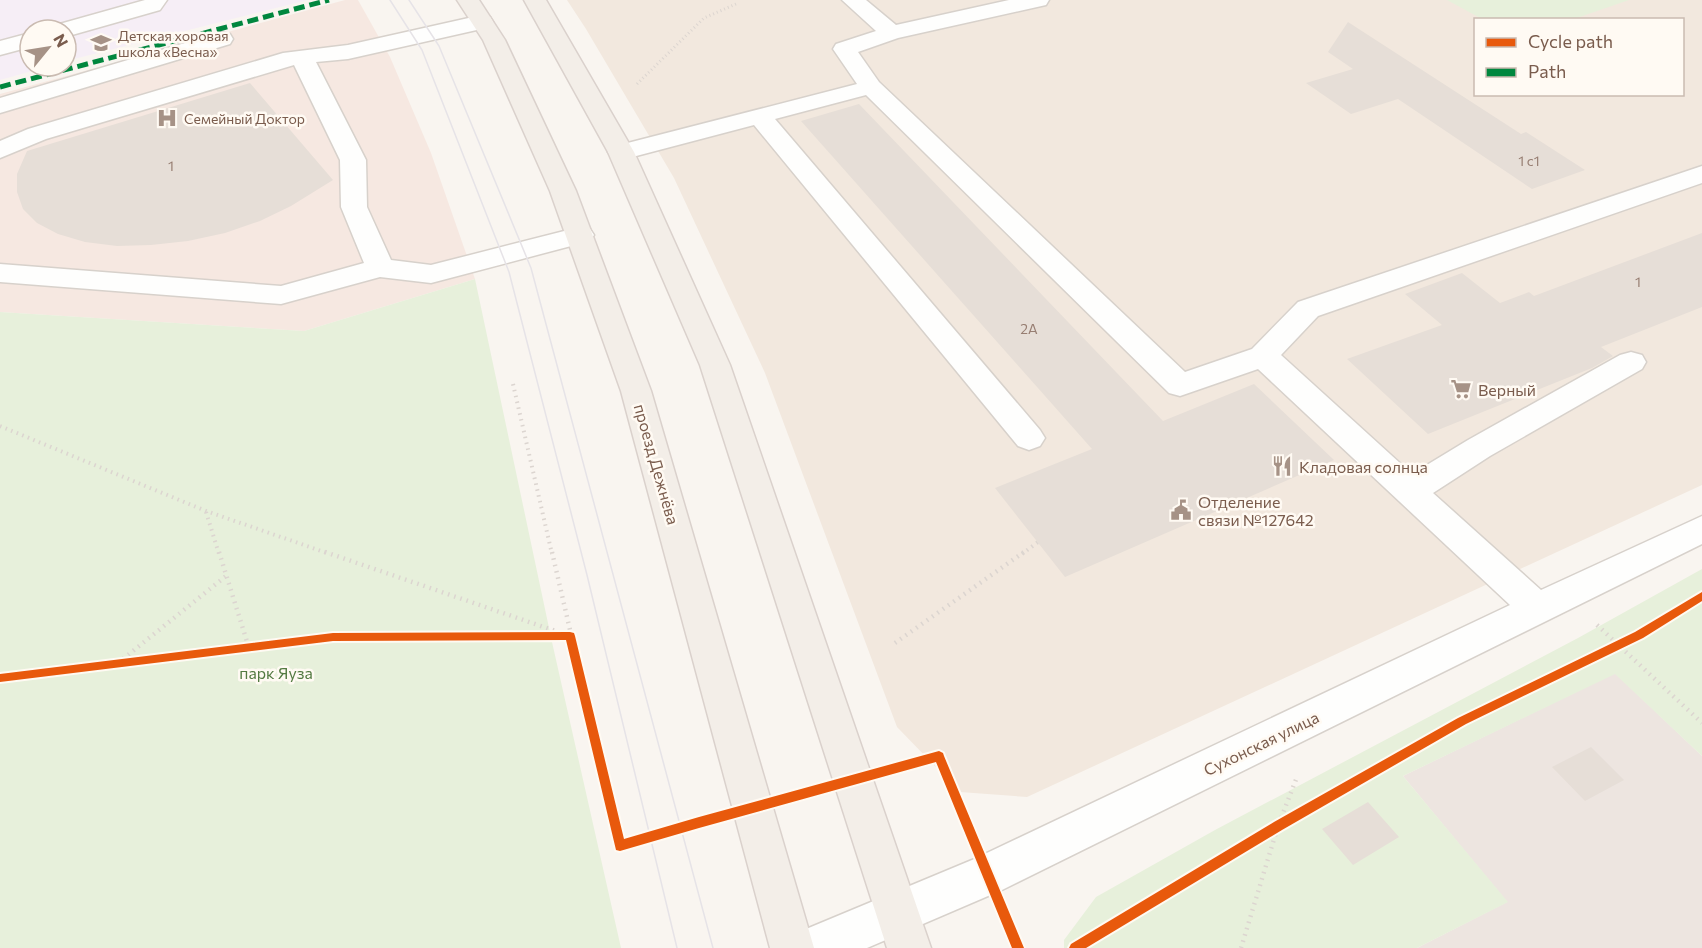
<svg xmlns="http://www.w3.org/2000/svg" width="1702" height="948" viewBox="0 0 1702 948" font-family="Commissioner,sans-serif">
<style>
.residential{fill:#f2e8de;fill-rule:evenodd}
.commercial{fill:#f6e8e1}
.industrial{fill:#ede5e0}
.education{fill:#f6eef6}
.green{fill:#e7f0db}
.building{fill:#e6ded7}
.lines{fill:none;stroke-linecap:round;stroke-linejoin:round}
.minor-casing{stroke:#d7d1cb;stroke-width:3}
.major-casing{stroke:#dad1cc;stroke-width:3}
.path-far2{stroke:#dcd5d0;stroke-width:3;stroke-dasharray:1 3;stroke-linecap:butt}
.path-far1{stroke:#dcd5d0;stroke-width:4;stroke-dasharray:1.5 4.5;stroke-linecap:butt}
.path{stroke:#dcd5d0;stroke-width:4.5;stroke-dasharray:1.5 5;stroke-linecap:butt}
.minor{fill:#fefefd;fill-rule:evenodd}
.major{fill:#f3eee8;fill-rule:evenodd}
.tram{stroke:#e6e3e7;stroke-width:1.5}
.quiet{stroke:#00873e;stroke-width:5;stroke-dasharray:11 5;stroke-linecap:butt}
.cycleway-casing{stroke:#fffaf3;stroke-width:4}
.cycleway{fill:#e8590c;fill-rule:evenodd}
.labels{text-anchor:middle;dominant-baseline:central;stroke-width:5;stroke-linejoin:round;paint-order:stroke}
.far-poi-label{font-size:14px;fill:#7a5c4d;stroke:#fffaf3;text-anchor:start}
.number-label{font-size:14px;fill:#977e72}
.poi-label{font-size:16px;fill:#7a5c4d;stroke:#fffaf3;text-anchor:start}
.street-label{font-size:16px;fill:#7a5c4d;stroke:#fffaf3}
.park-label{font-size:16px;fill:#537a41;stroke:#fffaf3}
</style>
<rect width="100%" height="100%" fill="#f9f5f0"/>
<path class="residential" d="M567 0H1702V485L1027 797 960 792 897 727 765 373 674 178 586 29ZM1476 20H1682V94H1476Z"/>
<path class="commercial" d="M345 0H358L390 57 431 153 475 279 304 331 0 312V94Z"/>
<path class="industrial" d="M1615 673 1702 756V948H1417L1507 902 1403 776Z"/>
<path class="education" d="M0 0H308L66 61V30H30V66H50L0 80Z"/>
<path class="green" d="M1447 0H1629L1571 20 1482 19Z
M475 279 552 642 621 948H0V312L304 331Z
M1702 569V756L1615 674 1403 776 1508 902 1417 948H1064V940L1096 897 1215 830 1578 638Z"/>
<path class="building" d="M1348 22 1521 134 1526 132 1585 170 1532 189 1398 99 1351 114 1306 83 1353 69 1328 52Z
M250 83 333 180 291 206 260 221 225 233 188 241 151 245 117 246 85 242 58 234 37 223 23 209 17 192V174L27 151Z
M859 104 1163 421 1254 384 1334 460 1065 577 995 488 1092 449 801 121Z
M1702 233V307L1601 347 1613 356 1592 368 1428 434 1347 359 1442 325 1405 294 1462 273 1500 303 1529 292 1534 296Z
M1591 747 1624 780 1585 801 1552 767Z
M1368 802 1399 837 1353 865 1322 829Z"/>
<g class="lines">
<g class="minor-casing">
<path id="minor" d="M145 0H167L160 10 72 35 66 36V30H53L56 25Z
M842 0H866L896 25 1009 0H1049L1046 5 898 38 858 52 879 82 1185 372 1252 349 1298 302 1702 166V183L1318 316 1281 355 1412 474 1468 440 1620 355 1631 352 1642 355 1646 362 1642 369 1490 456 1433 493 1541 590 1702 516V544L1002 890 867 948H793L799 932 972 860 1510 605 1258 369 1180 396 1169 393 866 95 775 119 1040 430 1045 438 1040 446 1029 450 1018 446 754 125 621 160 612 157 608 152 612 147 857 84 833 49 836 44 876 31Z
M482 15 490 17 493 22 490 27 348 59 316 62 366 160 367 207 391 260 431 265 580 227 590 229 594 235 590 241 431 283 380 277 281 304 0 282V264L281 286 364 263 341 207 340 160 294 65 46 139 0 158V141L28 129 283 53 348 45Z
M222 32 230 34 233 39 230 44 0 113V98Z
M30 33V47L0 55V41Z"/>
</g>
<g class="major-casing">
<path id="major" d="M457 0H479L505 40 576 191 651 391 814 948H770L621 391 550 191 483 40Z
M524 0H546L634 152 730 365 931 948H887L700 365 608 152Z"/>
</g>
<path class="path-far2" d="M637 84 704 18 736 4"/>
<path class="path-far1" d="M513 384 552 554
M0 426 206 511 330 554
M206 512 219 554
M1022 554 1038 542"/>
<path class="path" d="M219 552 249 648
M325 552 570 636
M552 552 620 846 707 819
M1597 625 1702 723
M895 643 1024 552
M118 663 226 576
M1241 948 1278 826 1297 777"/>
<use href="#minor" class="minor"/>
<use href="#major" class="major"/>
<path class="tram" d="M390 0 422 50 509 272 587 575 677 948
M409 0 439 46 531 268 713 948"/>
<path class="quiet" d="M0 87 329 0"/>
<g class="cycleway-casing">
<path id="cycleway" d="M1702 592V601L1643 638 1466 724 1282 830 1086 948H1069L1071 944 1274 822 1458 718 1635 632Z
M570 632 574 633 575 636 624 839 699 817 939 751 943 753 944 756 1024 948H1012L936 762 699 828 620 851 616 850 566 640 333 641 0 682V674L333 633Z"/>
</g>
<use href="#cycleway" class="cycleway"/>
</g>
<defs>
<g id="school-bare" transform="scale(1.62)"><path d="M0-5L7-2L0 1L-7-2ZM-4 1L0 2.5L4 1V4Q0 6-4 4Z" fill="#a69286" stroke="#fffaf3" stroke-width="2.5" paint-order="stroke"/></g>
<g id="hospital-bare" transform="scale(1.62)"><path d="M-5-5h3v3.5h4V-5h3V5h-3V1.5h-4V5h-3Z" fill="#a69286" stroke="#fffaf3" stroke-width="2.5" paint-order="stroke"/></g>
<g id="supermarket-bare" transform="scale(1.62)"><path d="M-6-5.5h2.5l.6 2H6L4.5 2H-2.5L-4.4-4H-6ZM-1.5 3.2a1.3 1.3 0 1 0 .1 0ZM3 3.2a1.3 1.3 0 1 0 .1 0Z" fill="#a69286" stroke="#fffaf3" stroke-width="2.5" paint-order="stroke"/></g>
<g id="restaurant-bare" transform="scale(1.62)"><path d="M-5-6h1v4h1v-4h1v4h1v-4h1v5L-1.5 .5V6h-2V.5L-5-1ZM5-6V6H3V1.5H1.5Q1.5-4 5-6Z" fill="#a69286" stroke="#fffaf3" stroke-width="2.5" paint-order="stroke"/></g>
<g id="civic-bare" transform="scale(1.62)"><path d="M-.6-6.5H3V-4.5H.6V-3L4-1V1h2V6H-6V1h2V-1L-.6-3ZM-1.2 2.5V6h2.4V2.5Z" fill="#a69286" stroke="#fffaf3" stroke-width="2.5" paint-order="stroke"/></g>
</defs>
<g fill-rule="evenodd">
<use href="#school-bare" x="101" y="43"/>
<use href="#hospital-bare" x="167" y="118"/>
<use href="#supermarket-bare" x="1461" y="389"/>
<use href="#restaurant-bare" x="1282" y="466"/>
<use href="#civic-bare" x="1181" y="510"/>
</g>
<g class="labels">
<g class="far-poi-label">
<text x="118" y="35">Детская хоровая<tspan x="118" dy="16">школа «Весна»</tspan></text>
<text x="184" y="118">Семейный Доктор</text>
</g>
<g class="number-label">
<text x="1529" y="160">1 с1</text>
<text x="171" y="165">1</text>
<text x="1638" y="281">1</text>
<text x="1029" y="328">2А</text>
</g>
<g class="poi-label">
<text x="1478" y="389">Верный</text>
<text x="1299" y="466">Кладовая солнца</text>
<text x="1198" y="501">Отделение<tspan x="1198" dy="18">связи №127642</tspan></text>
</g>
<g class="street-label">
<text transform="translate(657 464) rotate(74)">проезд Дежнёва</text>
<text transform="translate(1261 743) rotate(-26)">Сухонская улица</text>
</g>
<g class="park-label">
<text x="276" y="672">парк Яуза</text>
</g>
</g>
<rect x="1474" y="18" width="210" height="78" fill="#fffaf3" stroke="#cabbb1" stroke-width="1.5"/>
<rect x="1486" y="38" width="30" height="9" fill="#e8590c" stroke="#cabbb1" stroke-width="1.5"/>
<text x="1528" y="48" font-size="18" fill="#7a5c4d">Cycle path</text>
<rect x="1486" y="68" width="30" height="9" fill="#00873e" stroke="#cabbb1" stroke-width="1.5"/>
<text x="1528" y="78" font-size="18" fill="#7a5c4d">Path</text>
<g transform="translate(48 48) rotate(60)"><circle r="28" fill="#fffaf3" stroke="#cabbb1" stroke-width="1.5"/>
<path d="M0-4.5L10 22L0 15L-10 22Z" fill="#a69286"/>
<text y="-9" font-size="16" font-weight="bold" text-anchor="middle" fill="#7a5c4d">N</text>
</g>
</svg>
